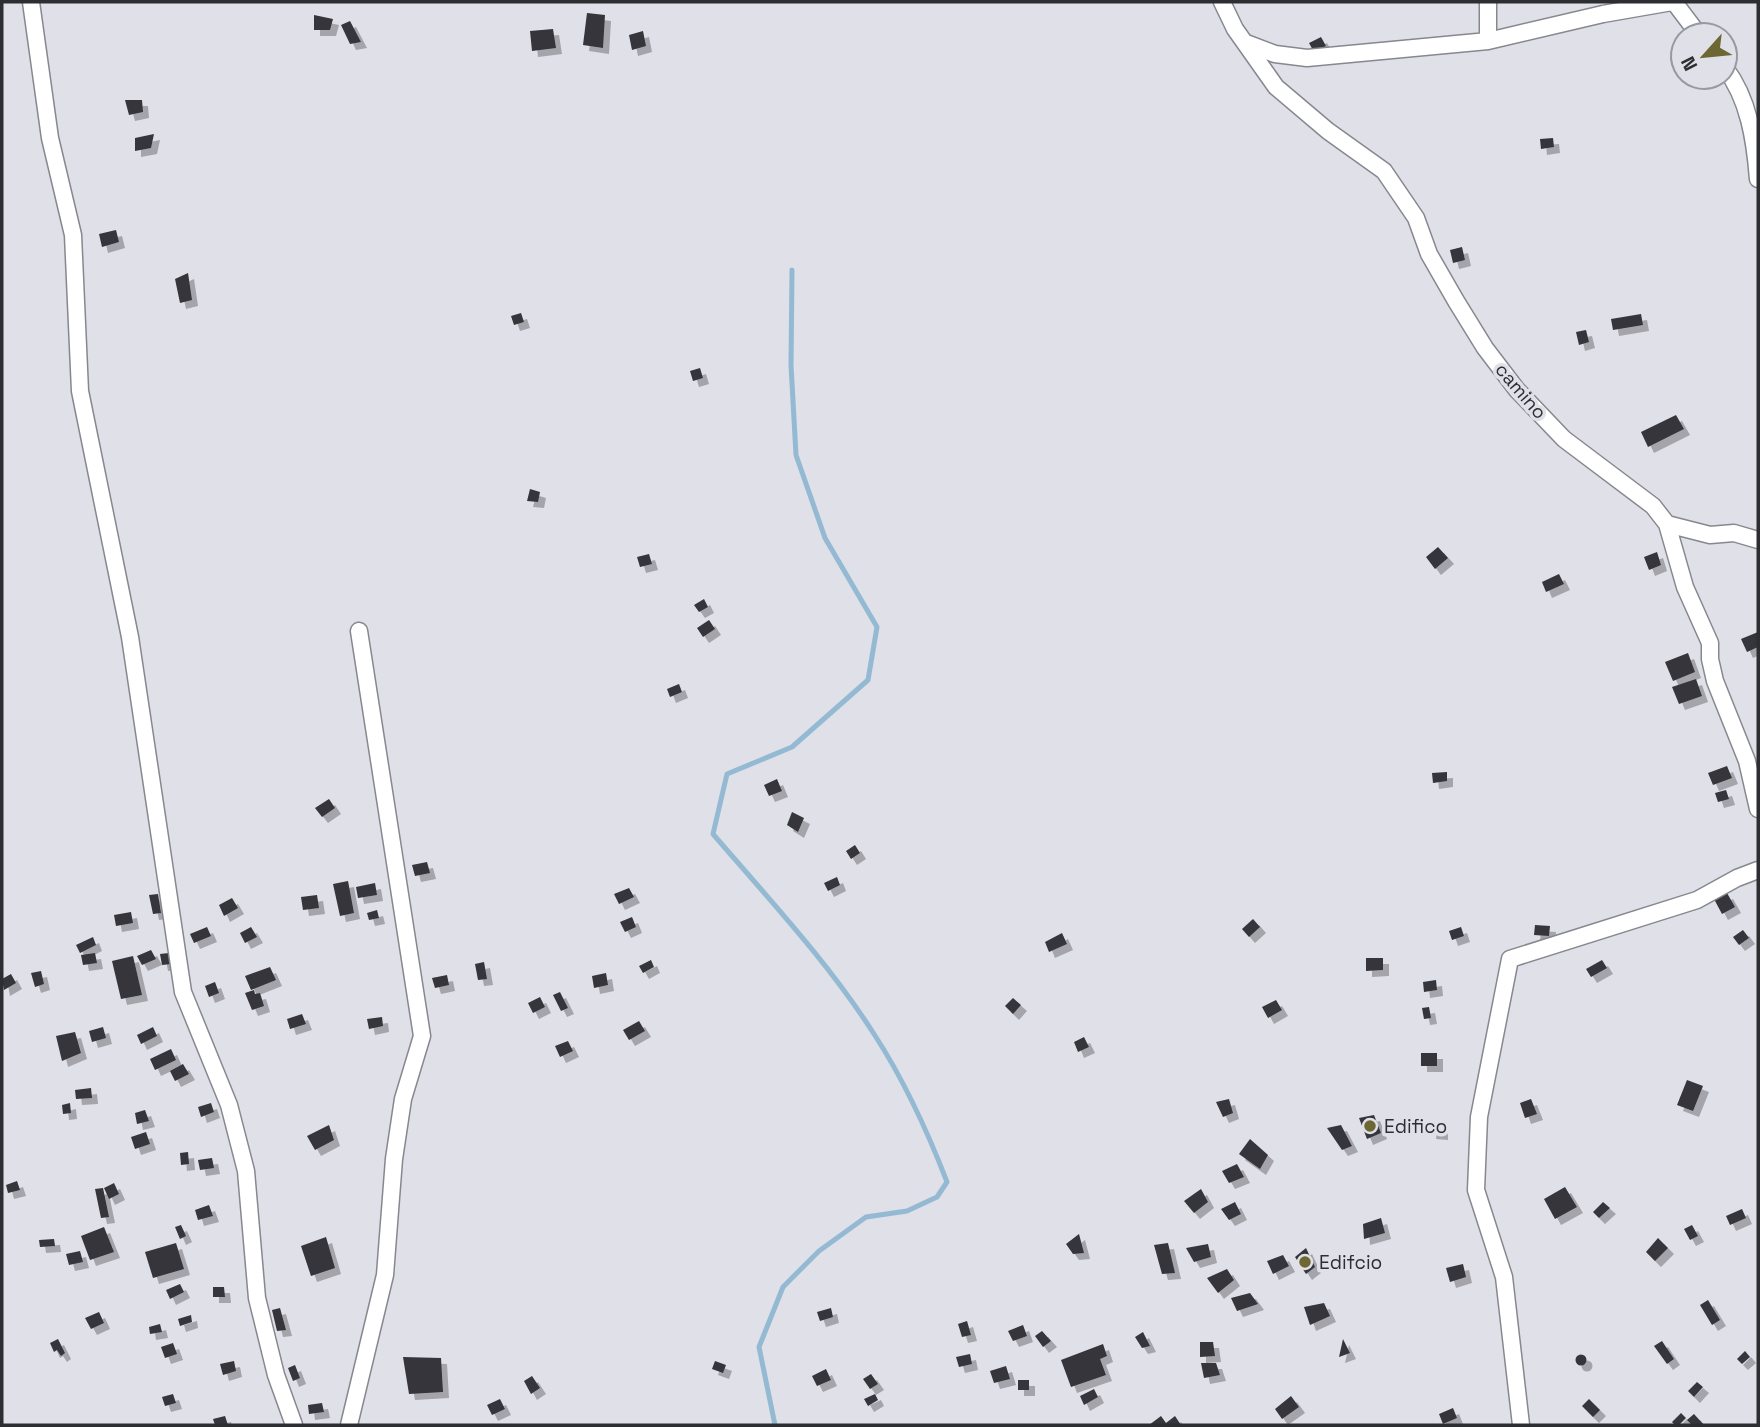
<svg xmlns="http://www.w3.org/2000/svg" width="1760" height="1427" viewBox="0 0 1760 1427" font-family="'Space Grotesk',sans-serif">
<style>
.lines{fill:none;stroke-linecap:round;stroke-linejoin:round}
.stream{stroke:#94b9d2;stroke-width:5}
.building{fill:#35343a;filter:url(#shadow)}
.street-casing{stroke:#87878f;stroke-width:19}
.street{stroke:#fff;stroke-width:16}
.poi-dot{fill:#6d6733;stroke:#dfe0e8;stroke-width:2.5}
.labels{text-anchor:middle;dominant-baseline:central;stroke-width:7;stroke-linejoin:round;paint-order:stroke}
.street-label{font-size:19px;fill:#2d2e31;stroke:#dfe0e8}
.poi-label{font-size:19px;fill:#2d2e31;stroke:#dfe0e8;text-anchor:start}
</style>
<defs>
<filter id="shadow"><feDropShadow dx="6" dy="6" stdDeviation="0" flood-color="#0004"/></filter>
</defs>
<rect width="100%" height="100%" fill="#dfe0e8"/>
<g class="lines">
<path class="stream" d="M775 1425 759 1347 783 1287 819 1251 866 1217 907 1211 937 1197 947 1182C927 1130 904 1080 874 1034 828 962 768 898 713 834L727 774 792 747 868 680 877 627 825 538 796 455 791 365 792 270"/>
</g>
<path class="building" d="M587 13 605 15 603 48 583 45Z
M314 15 333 19 330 30H314Z
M350 21 361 42 350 44 341 25Z
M553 29 556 48 532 51 530 31Z
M643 31 646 46 632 50 629 35Z
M1321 37 1326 46 1314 52 1309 43Z
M125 100H142L143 112 129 115Z
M154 134 151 148 135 151V138Z
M1553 138 1554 147 1541 149 1540 139Z
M116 230 119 242 102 247 99 234Z
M1462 247 1465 260 1453 263 1450 250Z
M188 273 192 300 180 303 175 279Z
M521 313 524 322 514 325 511 316Z
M1641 314 1643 325 1613 330 1611 319Z
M1586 330 1589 342 1579 345 1576 332Z
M700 368 703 378 693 381 690 371Z
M1676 415 1684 429 1648 447 1641 432Z
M530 489 540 492 538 502 527 501Z
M1438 547 1448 558 1435 569 1426 557Z
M1657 552 1661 565 1649 570 1644 557Z
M649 554 652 564 640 567 637 557Z
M1559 574 1564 584 1546 592 1542 582Z
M704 599 708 607 699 612 694 605Z
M709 620 715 629 703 637 697 628Z
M1758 632V647L1747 652 1741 639Z
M1688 653 1695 672 1673 681 1665 662Z
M1696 679 1702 696 1679 704 1672 687Z
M679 684 682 692 670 697 667 689Z
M1727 766 1732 778 1713 785 1708 773Z
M1447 772V781L1433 783 1432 773Z
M777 779 782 791 769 796 764 785Z
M1726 790 1729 799 1718 802 1715 793Z
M329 799 335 808 322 817 315 808Z
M792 812 804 818 798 832 787 825Z
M855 845 860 853 851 859 846 851Z
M427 862 430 873 415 876 412 865Z
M837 877 840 885 828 891 824 883Z
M348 881 354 913 340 916 333 884Z
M375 883 377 895 358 898 356 887Z
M629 888 634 897 619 904 614 894Z
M1727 893 1735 907 1722 914 1714 899Z
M158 894 161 913 153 914 149 895Z
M317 895 319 908 303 910 301 897Z
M232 898 238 908 224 916 219 905Z
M377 910 379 918 369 920 367 913Z
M131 912 133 923 116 926 114 915Z
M632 917 636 927 625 932 620 922Z
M1253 919 1260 927 1249 937 1242 929Z
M1535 925 1550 926 1549 936 1534 935Z
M207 927 211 936 194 943 190 934Z
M251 927 257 937 245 943 240 933Z
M1461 927 1464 936 1452 940 1449 931Z
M1743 930 1749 938 1739 945 1733 937Z
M1062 933 1067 944 1049 952 1045 942Z
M93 937 96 945 80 953 76 945Z
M151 950 156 959 142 965 137 956Z
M95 953 97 963 83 965 81 955Z
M169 953 171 964 162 965 160 954Z
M133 956 142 995 121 999 112 961Z
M1366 958H1383V970L1366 971Z
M651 960 654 967 643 973 639 966Z
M1602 960 1607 968 1591 977 1586 969Z
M484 962 487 979 478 980 475 964Z
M270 967 276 980 251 990 245 976Z
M41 971 44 984 35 987 31 973Z
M606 973 608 985 594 988 592 976Z
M11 974 16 983 4 990 2 979Z
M447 975 449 985 435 988 432 978Z
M1436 980 1437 990 1424 992 1423 982Z
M215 982 219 993 209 997 205 986Z
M254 990 255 994 260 993 264 1006 252 1010 245 993Z
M560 992 568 1008 561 1011 553 995Z
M540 997 545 1007 533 1013 528 1003Z
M1013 998 1021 1005 1013 1014 1005 1006Z
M1276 1000 1282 1010 1268 1018 1262 1007Z
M1429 1007 1431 1018 1424 1019 1422 1008Z
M302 1014 306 1024 290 1029 287 1019Z
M382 1017 383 1026 369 1029 367 1019Z
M639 1021 645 1031 629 1040 623 1030Z
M103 1027 106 1038 92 1042 89 1031Z
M153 1027 157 1036 141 1044 137 1035Z
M75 1032 81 1053 62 1061 56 1036Z
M1084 1037 1089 1047 1078 1052 1074 1042Z
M568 1041 573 1051 560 1057 555 1046Z
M171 1049 176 1060 155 1070 150 1059Z
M1421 1053H1437V1066H1421Z
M183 1064 189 1074 175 1081 170 1071Z
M1687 1080 1703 1086 1693 1111 1677 1105Z
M91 1088 92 1098 76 1099 75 1090Z
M1229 1099 1233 1113 1223 1117 1216 1102Z
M1531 1099 1537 1114 1525 1118 1520 1103Z
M70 1103 71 1113 63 1114 62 1105Z
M211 1103 214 1112 201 1117 198 1107Z
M145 1110 149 1121 137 1124 135 1113Z
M1374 1115 1381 1133 1367 1139 1359 1118Z
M329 1125 334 1140 315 1150 307 1136Z
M1341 1125 1352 1146 1342 1150 1327 1128Z
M1431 1126H1442V1134L1430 1133Z
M146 1132 150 1144 135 1149 131 1137Z
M1250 1139 1268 1155 1260 1169 1239 1154Z
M188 1152 189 1164 181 1165 180 1153Z
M212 1158 214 1168 200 1170 198 1160Z
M1237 1164 1244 1177 1229 1183 1222 1171Z
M17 1181 20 1190 8 1193 6 1185Z
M114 1183 119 1194 109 1199 104 1188Z
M1565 1187 1577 1207 1555 1219 1544 1199Z
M103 1188 109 1217 101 1218 95 1189Z
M1201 1189 1208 1202 1194 1213 1184 1201Z
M1235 1202 1241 1214 1229 1220 1221 1209Z
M1603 1202 1610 1208 1599 1218 1593 1212Z
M209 1205 213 1216 198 1220 195 1210Z
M1742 1209 1746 1218 1730 1225 1726 1216Z
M1381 1218 1385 1233 1364 1239 1363 1224Z
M181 1225 186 1236 180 1239 175 1227Z
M1692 1225 1698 1236 1690 1240 1684 1229Z
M104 1227 114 1252 90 1260 81 1236Z
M1079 1234 1084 1253 1073 1254 1066 1244Z
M326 1237 335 1268 311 1276 301 1246Z
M1658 1238 1668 1248 1655 1261 1646 1252Z
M54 1239 55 1246 40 1247 39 1240Z
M176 1243 184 1269 153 1278 145 1252Z
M1168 1243 1175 1273 1162 1274 1154 1245Z
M1208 1244 1211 1257 1194 1262 1186 1248Z
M1306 1248 1315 1267 1306 1274 1295 1257Z
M80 1251 83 1262 69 1265 66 1254Z
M1283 1255 1289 1266 1273 1274 1267 1261Z
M1463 1264 1466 1277 1450 1282 1446 1268Z
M1227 1269 1234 1280 1218 1293 1207 1278Z
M180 1284 184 1292 170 1299 166 1290Z
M213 1287H224L225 1297H213Z
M1250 1293 1258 1304 1237 1311 1231 1298Z
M1708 1300 1720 1320 1712 1325 1700 1305Z
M1324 1303 1330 1316 1310 1325 1304 1307Z
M280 1308 286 1330 277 1331 272 1310Z
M831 1308 833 1317 820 1321 817 1312Z
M99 1312 104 1323 91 1329 85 1318Z
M191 1315 192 1322 180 1326 178 1319Z
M967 1321 971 1335 962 1337 958 1324Z
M160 1324 162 1332 150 1334 149 1327Z
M1023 1325 1027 1336 1013 1341 1008 1331Z
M1042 1331 1051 1341 1043 1347 1035 1336Z
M1143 1332 1150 1346 1142 1348 1135 1337Z
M58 1339 65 1353 61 1356 57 1350 54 1352 50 1343Z
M1343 1339 1350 1353 1339 1357Z
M1662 1341 1674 1359 1667 1364 1654 1346Z
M1200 1342H1213L1215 1356 1200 1357Z
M173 1343 177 1354 165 1358 161 1347Z
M1103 1344 1107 1356 1100 1359 1106 1375 1071 1387 1061 1360Z
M1745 1351 1750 1357 1742 1364 1737 1359Z
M970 1354 972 1364 959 1367 956 1357Z
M1575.5 1360a5.5 5.5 0 1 1 11 0a5.5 5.5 0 1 1-11 0Z
M403 1357 441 1358 443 1392 409 1394Z
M234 1361 236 1371 223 1375 220 1364Z
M715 1361 726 1365 723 1373 712 1369Z
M1201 1363H1216L1220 1375 1204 1378Z
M295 1365 300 1378 293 1381 288 1368Z
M1006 1366 1010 1379 994 1383 990 1371Z
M826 1369 831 1380 817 1386 812 1376Z
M871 1374 878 1384 870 1389 863 1379Z
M532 1376 540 1388 531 1394 524 1381Z
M1018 1380H1029V1390H1018Z
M1697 1382 1703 1387 1694 1397 1688 1391Z
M1094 1389 1098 1397 1084 1405 1080 1396Z
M173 1394 176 1403 165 1406 162 1397Z
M875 1394 878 1400 868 1406 864 1399Z
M1291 1396 1299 1407 1282 1419 1275 1409Z
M500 1399 505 1409 492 1415 487 1405Z
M1589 1399 1600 1410 1593 1417 1582 1406Z
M322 1403 324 1412 309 1414 308 1405Z
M1453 1408 1457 1418 1443 1424 1439 1414Z
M1681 1413 1686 1418 1679 1425H1675L1672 1422Z
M1694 1414 1704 1425H1692L1687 1420Z
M225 1416 228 1425H215L213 1419Z
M1161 1416 1166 1423 1175 1416 1181 1425H1149Z"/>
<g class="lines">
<g class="street-casing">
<path id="street" d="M31 2 50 138 73 235 80 391 130 637 183 992 229 1105 246 1171 257 1298 276 1375 294 1425
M1222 2 1235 29 1276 87 1328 131 1384 171 1416 218 1429 254 1456 301 1485 348 1517 390 1564 439 1653 506 1667 524 1685 587 1710 643V659L1715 681 1747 761 1758 809
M1488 2V41
M1674 2 1699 35
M1246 43 1275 54 1307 58 1488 41 1603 14 1672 2
M1725 68C1749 99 1755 141 1758 179
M1667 524 1710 535 1734 533 1758 540
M349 1425 385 1275 394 1159 403 1099 422 1036 359 631
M1521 1425 1504 1277 1476 1190 1479 1117 1510 959 1697 900 1737 878 1758 870"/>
</g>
<use href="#street" class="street"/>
</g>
<g class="poi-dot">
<circle cx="1370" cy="1126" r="7"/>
<circle cx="1305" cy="1262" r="7"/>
</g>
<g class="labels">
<g class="street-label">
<text transform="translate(1521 391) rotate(49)">camino</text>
</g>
<g class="poi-label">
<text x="1384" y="1126">Edifico</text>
<text x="1319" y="1262">Edifcio</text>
</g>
</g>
<rect width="1760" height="1427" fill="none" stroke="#2d2e31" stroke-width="7"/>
<g transform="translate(1704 56) rotate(243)"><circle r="33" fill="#dfe0e8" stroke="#98999f" stroke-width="2"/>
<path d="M0-5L12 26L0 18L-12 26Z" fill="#6d6733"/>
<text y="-10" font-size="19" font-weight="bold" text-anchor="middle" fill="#2d2e31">N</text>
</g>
</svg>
